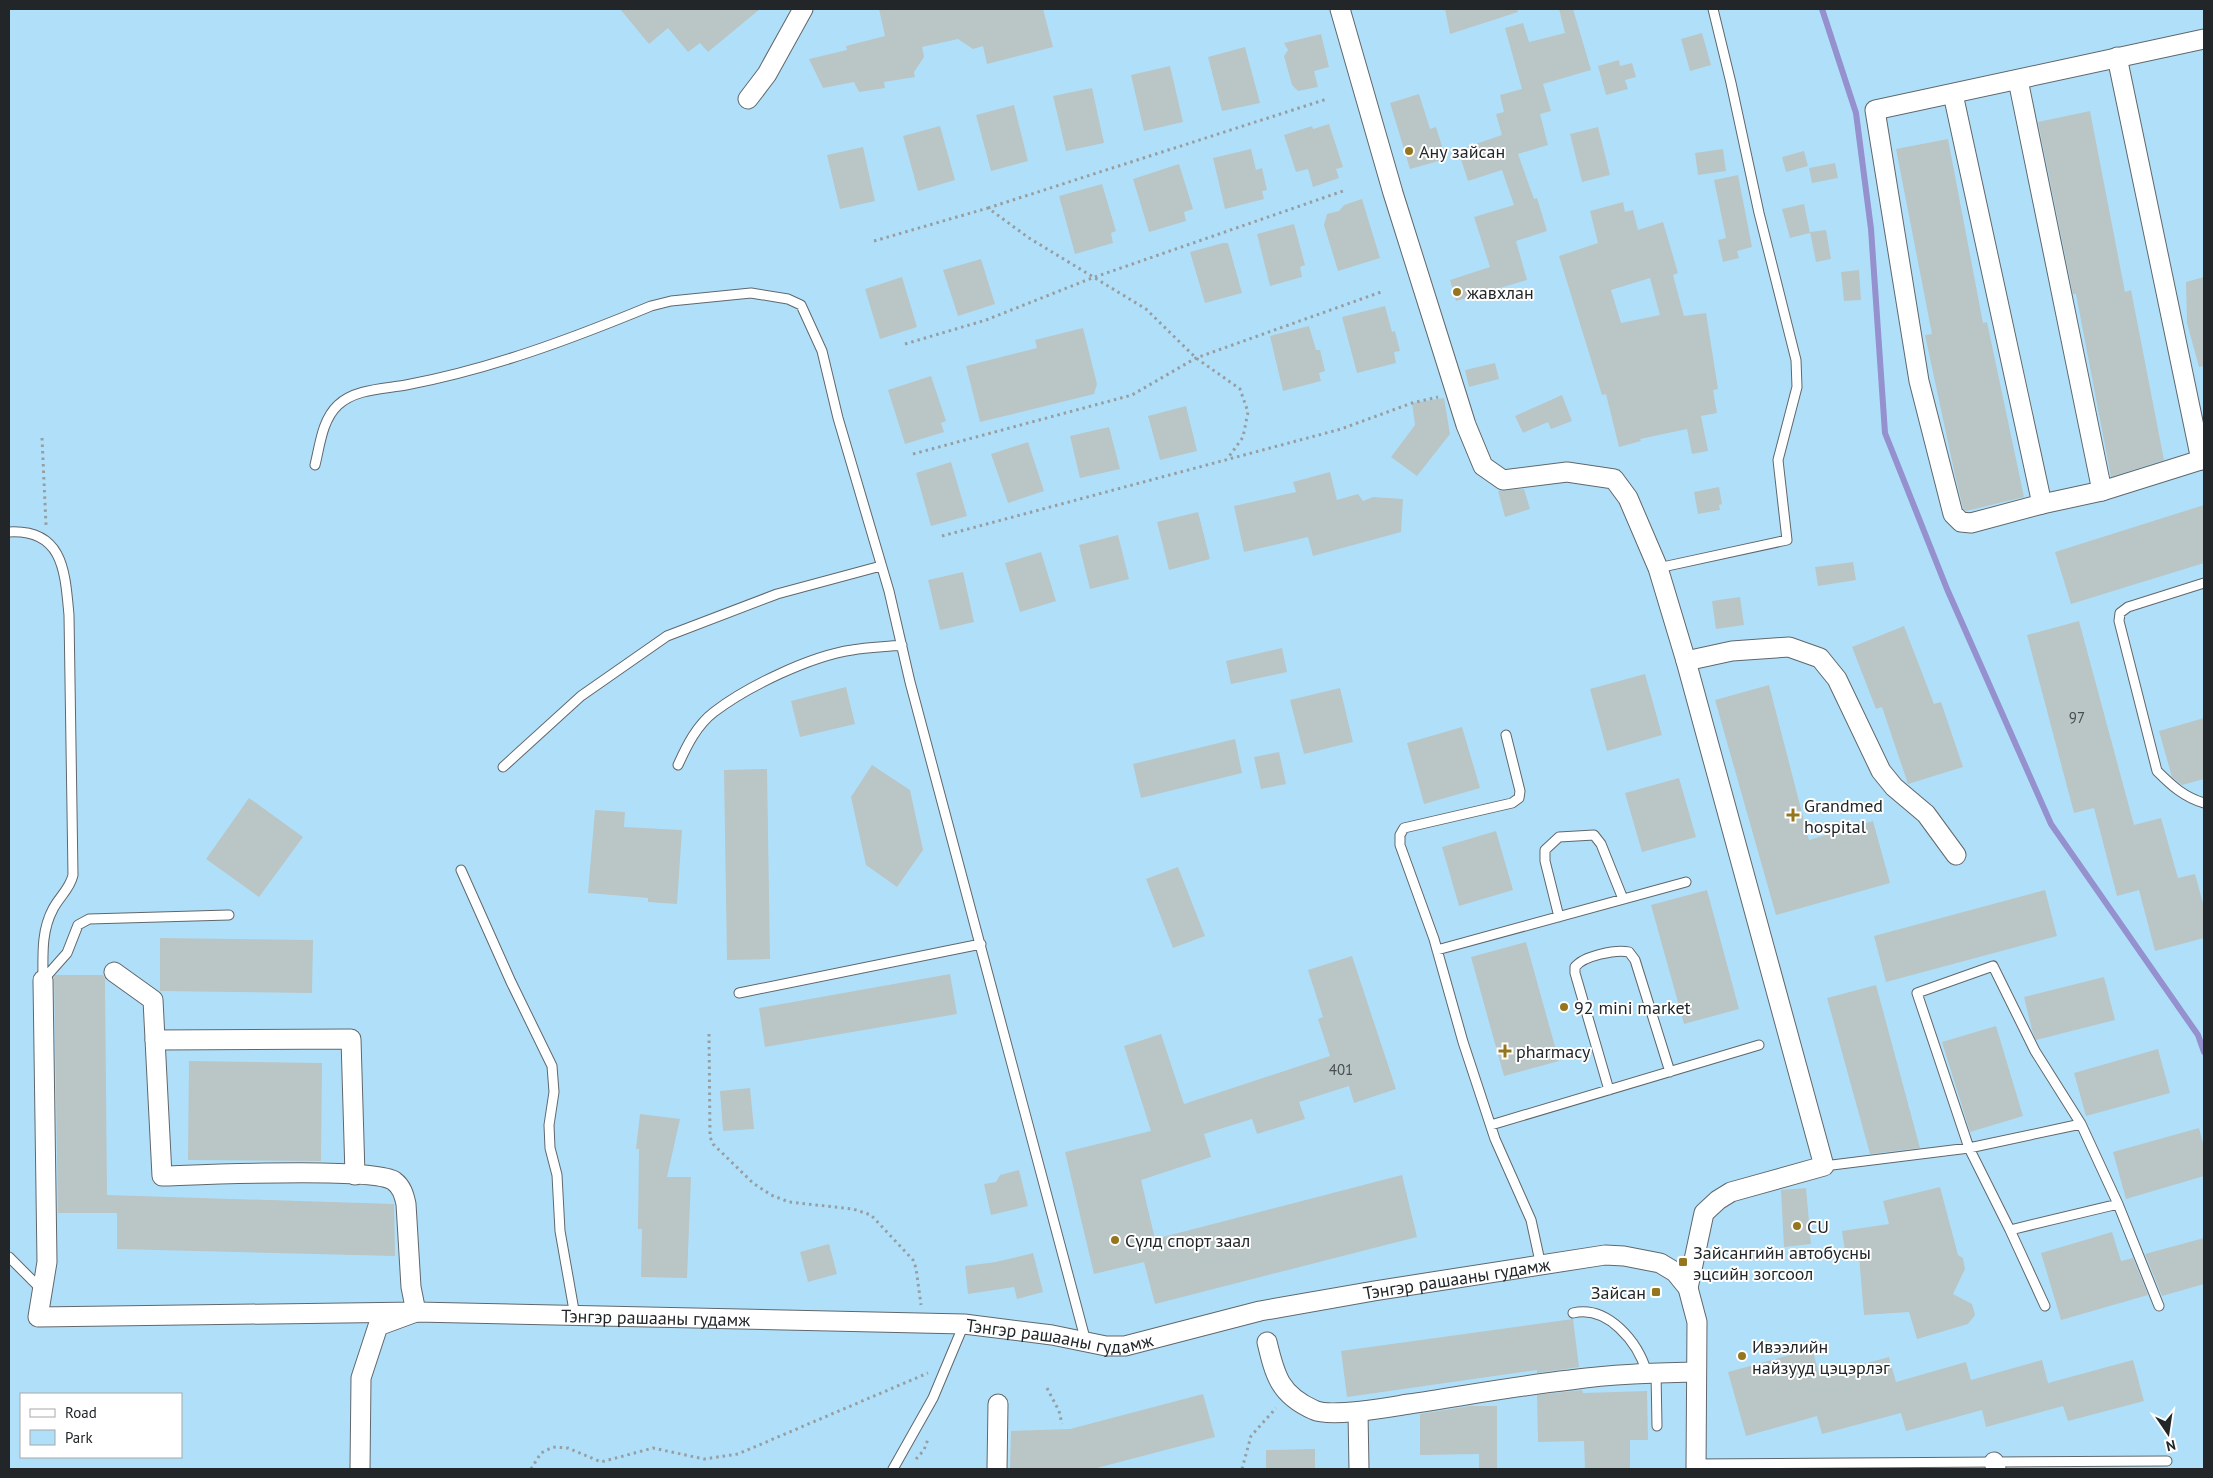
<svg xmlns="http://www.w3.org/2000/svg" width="2213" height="1478" viewBox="0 0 2213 1478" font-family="'PT Sans',sans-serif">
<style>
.green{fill:#b0e0f9;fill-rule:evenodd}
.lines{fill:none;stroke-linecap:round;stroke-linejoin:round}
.stream{stroke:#9590ce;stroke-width:6}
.building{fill:#bac5c6;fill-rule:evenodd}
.lane-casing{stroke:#60676c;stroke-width:11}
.street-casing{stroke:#60676c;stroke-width:21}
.path{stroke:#979ea2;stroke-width:3;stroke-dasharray:2.5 4;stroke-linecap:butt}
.lane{stroke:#fff;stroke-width:9}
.street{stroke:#fff;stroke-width:19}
.poi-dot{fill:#95761e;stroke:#fff;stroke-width:2}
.labels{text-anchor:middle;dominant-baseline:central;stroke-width:4;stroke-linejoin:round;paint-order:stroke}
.number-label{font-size:15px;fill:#484e50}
.poi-label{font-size:18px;fill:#222628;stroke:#fff;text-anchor:start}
.street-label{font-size:18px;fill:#222628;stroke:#fff}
</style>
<rect width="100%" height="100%" fill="#eaf3f8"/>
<path class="green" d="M9 9H2204V1469H9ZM21 1394H181V1457H21Z"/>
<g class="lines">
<path class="stream" d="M1822 9 1856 113 1871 229 1885 433 1947 589 2051 824 2198 1035 2204 1052"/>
</g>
<path class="building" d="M620 9H760L708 52 700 43 688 52 668 28 649 44Z
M879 9H1043L1053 47 987 64 983 46 973 49 958 39 922 47 924 57 914 72 915 77 884 82 885 88 859 92 854 82 823 88 809 59 847 50 846 46 885 36Z
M1445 9H1517L1518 12 1450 34Z
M1559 9H1573L1591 70 1543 84 1551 111 1540 114 1548 145 1518 154 1534 199 1537 198 1547 231 1516 241 1527 280 1456 301 1450 280 1490 267 1474 217 1514 205 1502 170 1468 181 1458 150 1502 135 1496 114 1504 112 1500 95 1522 89 1505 28 1523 23 1529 42 1565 33Z
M1702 33 1711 65 1690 71 1681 39Z
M1321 34 1329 67 1314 71 1318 87 1298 91 1292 85 1284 56 1288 50 1284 43Z
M1245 47 1260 103 1222 111 1208 57Z
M1619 60 1620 66 1632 63 1636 77 1625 80 1628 89 1606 95 1598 66Z
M1170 66 1183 122 1144 131 1131 75Z
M1092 88 1104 143 1066 151 1053 96Z
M1419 94 1430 129 1436 127 1446 159 1410 169 1390 103Z
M1014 105 1028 161 991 171 976 115Z
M2090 111 2125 292 2131 290 2164 460 2111 477 2076 294H2073L2038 122Z
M1329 124 1343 167 1336 169 1339 178 1313 187 1308 169 1296 172 1284 135 1312 126 1313 129Z
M940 126 955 180 918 191 903 136Z
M1598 127 1610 175 1582 182 1570 134Z
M1948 139 1983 323 1987 322 2024 497 1966 511 1963 508 1955 475 1925 335 1932 334 1896 149Z
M863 147 875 201 840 209 827 155Z
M1251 149 1256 170 1262 168 1267 190 1262 191 1264 199 1225 209 1213 158Z
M1723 149 1726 171 1698 175 1695 153Z
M1804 151 1808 166 1786 172 1782 157Z
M1835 163 1838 178 1812 183 1809 168Z
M1179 164 1193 209 1184 212 1186 221 1149 232 1133 179Z
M1738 175 1752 247 1737 251 1739 258 1723 262 1718 240 1726 238 1714 180Z
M1102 184 1116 231 1111 233 1113 243 1075 254 1059 196Z
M1362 199 1380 258 1338 271 1324 225 1327 214 1339 211 1344 205Z
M1623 202 1625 212 1633 210 1638 230 1663 222 1678 273 1673 275 1684 316 1706 313 1718 389 1713 390 1717 413 1701 416 1708 451 1692 454 1687 429 1640 439 1641 441 1619 447 1606 394 1602 395 1559 256 1598 243 1590 211ZM1650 278 1660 315 1621 323 1611 290Z
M1804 204 1810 233 1790 238 1782 209Z
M1294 224 1305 265 1300 267 1302 277 1270 286 1257 234Z
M1826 230 1831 259 1816 262 1810 232Z
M1223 243H1228L1242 293 1205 303 1190 252Z
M981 259 995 304 958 316 943 270Z
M1859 270 1861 300 1844 301 1841 272Z
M902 277 917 327 880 339 865 289Z
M2204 277V366L2199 367 2187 323 2186 282Z
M1385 306 1392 332 1395 331 1400 351 1394 352 1396 363 1357 373 1342 317Z
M1309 326 1316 350H1320L1325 371 1319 373 1321 381 1283 391 1270 336Z
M1083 328 1097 384 1094 394 980 422 966 366 1037 348 1035 340Z
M1495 363 1499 379 1469 387 1465 370Z
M931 376 946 421 941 423 944 432 905 444 888 390Z
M1562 395 1572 421 1551 429 1548 422 1523 433 1515 416Z
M1444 398 1450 434 1417 476 1391 457 1415 425 1412 403Z
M1186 406 1197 451 1160 460 1148 416Z
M1109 427 1120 469 1080 478 1070 436Z
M1028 442 1044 491 1008 503 991 454Z
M951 462 967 516 931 526 916 473Z
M1330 472 1337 500 1358 494 1363 501 1373 497 1403 499 1401 532 1313 556 1308 537 1244 552 1234 506 1296 492 1293 482Z
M1719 487 1722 504 1719 505 1720 510 1698 514 1694 492Z
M1524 489 1530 509 1505 517 1498 491Z
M2204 505V563L2071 604 2055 552Z
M1198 512 1210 559 1169 570 1157 522Z
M1118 535 1129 579 1090 589 1079 545Z
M1041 552 1056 601 1020 612 1005 563Z
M1853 562 1856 580 1818 586 1815 567Z
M963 572 974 622 940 630 928 580Z
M1740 597 1744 625 1716 629 1712 601Z
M2079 621 2134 825 2161 818 2178 878 2195 874 2204 907V938L2155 951 2139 890 2117 896 2094 808 2074 813 2027 635Z
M1904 626 1934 704 1941 702 1963 767 1908 784 1882 707 1876 709 1852 647Z
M1282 648 1287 672 1231 684 1226 661Z
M1645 674 1662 735 1607 751 1590 689Z
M1769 685 1809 840 1873 821 1890 883 1776 915 1715 700Z
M846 687 855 724 800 737 791 701Z
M1340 688 1353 742 1304 754 1290 700Z
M2204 718V779L2182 785 2172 777 2159 731Z
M1462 727 1480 788 1424 804 1407 743Z
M1235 739 1242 773 1141 798 1133 764Z
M1279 752 1286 784 1261 789 1254 757Z
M872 765 910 790 923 850 897 887 866 865 851 797Z
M767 769 770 959 727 960 724 770Z
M1679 778 1696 837 1642 852 1625 793Z
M249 798 303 837 259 897 206 859Z
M595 810 625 812 624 827 682 830 677 904 648 902V898L588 893Z
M1496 831 1513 890 1459 906 1442 847Z
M1178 867 1205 936 1173 948 1146 879Z
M1707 890 1739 1009 1684 1024 1651 905Z
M2045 890 2057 936 1886 982 1874 936Z
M160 938 313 940 312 993 160 991Z
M1526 942 1559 1061 1504 1076 1471 957Z
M1352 956 1396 1089 1354 1103 1349 1086 1299 1102 1305 1119 1257 1134 1252 1119 1204 1134 1211 1157 1141 1180 1155 1239 1402 1175 1417 1237 1155 1304 1144 1262 1094 1274 1065 1152 1151 1131 1124 1046 1161 1034 1184 1104 1330 1056 1318 1019 1323 1017 1308 970Z
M950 974 957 1014 765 1047 759 1008Z
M55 975H103L105 979 107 1195 394 1204 395 1256 117 1249V1213H58L54 977Z
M2104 977 2115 1020 2036 1040 2032 1030 2024 997Z
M1876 985 1920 1148 1870 1154 1827 998Z
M1996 1026 2023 1116 1970 1132 1942 1042Z
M2158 1049 2170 1093 2086 1116 2074 1073Z
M189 1061 322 1063 321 1161 188 1160Z
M750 1088 754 1129 723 1131 720 1091Z
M640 1114 680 1119 667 1177H691L687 1278 641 1277 642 1229H638L639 1149H636Z
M2199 1128 2204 1147V1176L2126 1199 2113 1152Z
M1019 1170 1028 1206 991 1215 984 1184 996 1182 1000 1175Z
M1940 1187 1958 1255 1963 1258 1965 1269 1953 1294 1972 1304 1975 1315 1968 1324 1917 1339 1909 1312 1864 1315 1859 1256 1846 1258 1842 1231 1889 1224 1883 1201Z
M1806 1188 1811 1244 1784 1247 1781 1190Z
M2112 1232 2121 1261 2133 1258 2148 1295 2061 1320 2041 1253Z
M2204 1238V1284L2162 1296 2145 1254Z
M829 1244 837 1274 808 1282 800 1252Z
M1033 1253 1043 1292 1017 1299 1014 1287 968 1294 965 1266 996 1262Z
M1573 1319 1579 1367 1537 1373V1370L1347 1397 1341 1351Z
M1812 1349 1820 1376 1889 1357 1896 1382 1966 1362 1971 1380 2042 1360 2048 1383 2133 1360 2144 1401 2068 1421 2063 1406 1986 1427 1982 1410 1906 1431 1901 1413 1822 1434 1817 1416 1746 1436 1728 1372Z
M1582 1390 1583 1393 1647 1391 1648 1440H1630V1469H1585L1584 1441 1538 1442 1537 1395Z
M1203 1394 1215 1437 1093 1469H1010L1011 1431 1070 1429Z
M1470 1406H1497V1469H1479V1454L1420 1455V1414Z
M1315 1449V1469H1266V1450Z"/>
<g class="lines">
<g class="lane-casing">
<path id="lane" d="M315 465C320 445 322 420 338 405 355 389 383 389 406 385 491 369 571 339 651 306L671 301 751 293 788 299 801 305 822 351 838 418 889 591 910 682 1086 1342
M9 532C64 529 65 573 69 615L73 875C70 889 59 897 53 909 41 931 43 956 43 980
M1658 568 1787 540 1778 460 1797 387 1796 360 1759 213 1731 83 1713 9
M2204 583 2128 607 2120 613 2119 621 2157 771C2172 786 2184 797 2204 803
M1506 735 1520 791 1519 798 1512 803 1404 828 1400 835V845L1434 939 1463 1042 1495 1139 1531 1220 1541 1266
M678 765C687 745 697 725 714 712 748 686 811 656 852 650 869 647 885 647 902 645
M503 767 581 696 667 636 777 594 881 566
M461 870 511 982 552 1066 554 1092 549 1125 550 1148 557 1175 560 1231 575 1316
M1559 917 1545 861V850L1559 837 1594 835 1601 844 1623 899
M1437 950 1686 882
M43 980 67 953 78 925 89 919 229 915
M739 993 981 944
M1609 1090 1575 973V967C1583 956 1616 949 1629 952L1635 960 1670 1072
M1491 1125 1759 1045
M1824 1166 1969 1148 2081 1124 2118 1204 2159 1306
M2010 1230 2118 1204
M9 1257 42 1290
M2045 1306 2010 1230 1969 1148 1917 993 1993 966 2035 1051 2081 1124
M1573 1313C1608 1305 1638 1342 1647 1373
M1656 1373 1657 1426
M1696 1464 2167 1461
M893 1469 933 1398 964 1324"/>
</g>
<g class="street-casing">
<g id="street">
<path d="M1340 9 1393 193 1456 393 1466 425 1483 466 1503 480 1567 472 1614 479 1628 498 1658 568 1686 661 1824 1166 1731 1192 1718 1200 1704 1213 1688 1288"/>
<path d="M2204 39 1875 110 1919 381 1953 514 1961 522 1971 523 2042 504 2102 491 2204 459"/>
<path d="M2117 57 2201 460"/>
<path d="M2018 80 2102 491"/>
<path d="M1953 94 2042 504"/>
<path d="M748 99 767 74 803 9"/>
<path d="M1686 661 1732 651 1789 647 1820 658 1837 679 1881 771 1894 787 1926 814 1956 855"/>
<path d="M43 980 47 1262 38 1317 416 1312 411 1287 406 1204C404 1195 402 1187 394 1181 373 1167 198 1175 162 1176L153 1000 114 972"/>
<path d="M155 1040 351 1039 355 1175"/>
<path d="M1267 1342C1275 1376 1280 1395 1314 1410 1331 1418 1389 1407 1409 1404 1462 1396 1516 1386 1570 1380 1612 1374 1654 1373 1696 1372"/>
<path d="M1358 1412 1359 1469"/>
<path d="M1994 1462 1996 1469"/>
<path id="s1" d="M360 1469 361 1378 378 1326 416 1312 964 1324 1052 1335 1106 1346H1125L1260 1311 1374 1291 1605 1255 1624 1256 1660 1263 1675 1272 1688 1288 1697 1322 1696 1469"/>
<path d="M997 1469 998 1404"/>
</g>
</g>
<path class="path" d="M988 208 1327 99
M874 241 988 208 1029 238 1146 309 1196 358 1240 389 1248 412 1243 437 1228 458
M905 344 986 320 1092 278 1346 190
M42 438 46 525
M913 454 1132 395 1196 358 1381 292
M942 536 1341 429 1412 403 1438 397
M709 1034 710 1137 713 1144 753 1183 771 1195 789 1202 853 1209 871 1215 913 1260 916 1268 921 1305
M1047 1388 1059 1411 1062 1424
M916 1459 924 1450 928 1439
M531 1469 541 1453 553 1447 568 1448 601 1462 653 1448 704 1459 738 1454 928 1373
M1242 1469 1251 1436 1276 1408"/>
<use href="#lane" class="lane"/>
<use href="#street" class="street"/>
</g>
<g class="poi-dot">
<circle cx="1409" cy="151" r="5"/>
<circle cx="1457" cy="292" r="5"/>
<path d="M1790.5 807.5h5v5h5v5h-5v5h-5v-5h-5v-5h5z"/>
<circle cx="1564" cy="1007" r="5"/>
<path d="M1502.5 1043.5h5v5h5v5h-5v5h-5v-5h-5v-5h5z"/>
<circle cx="1797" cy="1226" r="5"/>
<circle cx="1115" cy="1240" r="5"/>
<rect x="1678" y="1257" width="10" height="10" rx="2.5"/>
<rect x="1651" y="1287" width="10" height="10" rx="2.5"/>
<circle cx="1742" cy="1356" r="5"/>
</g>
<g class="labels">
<g class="number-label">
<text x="2077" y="717">97</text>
<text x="1341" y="1069">401</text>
</g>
<g class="poi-label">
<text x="1419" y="151">Ану зайсан</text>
<text x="1467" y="292">жавхлан</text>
<text x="1804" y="805">Grandmed<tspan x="1804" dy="21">hospital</tspan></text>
<text x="1574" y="1007">92 mini market</text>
<text x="1516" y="1051">pharmacy</text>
<text x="1807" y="1226">CU</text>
<text x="1125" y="1240">Сүлд спорт заал</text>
<text x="1693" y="1252">Зайсангийн автобусны<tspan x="1693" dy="21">эцсийн зогсоол</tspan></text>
<text x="1646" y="1292" text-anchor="end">Зайсан</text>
<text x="1752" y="1346">Ивээлийн<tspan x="1752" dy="21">найзууд цэцэрлэг</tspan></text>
</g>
<g class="street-label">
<text stroke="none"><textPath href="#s1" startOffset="1236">Тэнгэр рашааны гудамж</textPath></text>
<text stroke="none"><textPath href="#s1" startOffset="426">Тэнгэр рашааны гудамж</textPath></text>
<text stroke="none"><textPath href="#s1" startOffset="831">Тэнгэр рашааны гудамж</textPath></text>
</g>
</g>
<rect width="2213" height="1478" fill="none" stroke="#222628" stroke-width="20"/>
<rect x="20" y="1393" width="162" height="65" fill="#ffffff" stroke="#a7a8a9"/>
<rect x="30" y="1409" width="25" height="8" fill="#ffffff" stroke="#a7a8a9"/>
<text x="65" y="1418" font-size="15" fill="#222628">Road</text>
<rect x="30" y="1430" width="25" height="15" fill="#b0e0f9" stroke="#a7a8a9"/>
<text x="65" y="1443" font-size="15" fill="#222628">Park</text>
<g transform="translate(2168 1433) rotate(167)" stroke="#ffffff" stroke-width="4" paint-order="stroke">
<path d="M0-4L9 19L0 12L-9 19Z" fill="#222628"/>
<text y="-8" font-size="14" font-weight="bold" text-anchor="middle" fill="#222628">N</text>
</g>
</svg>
